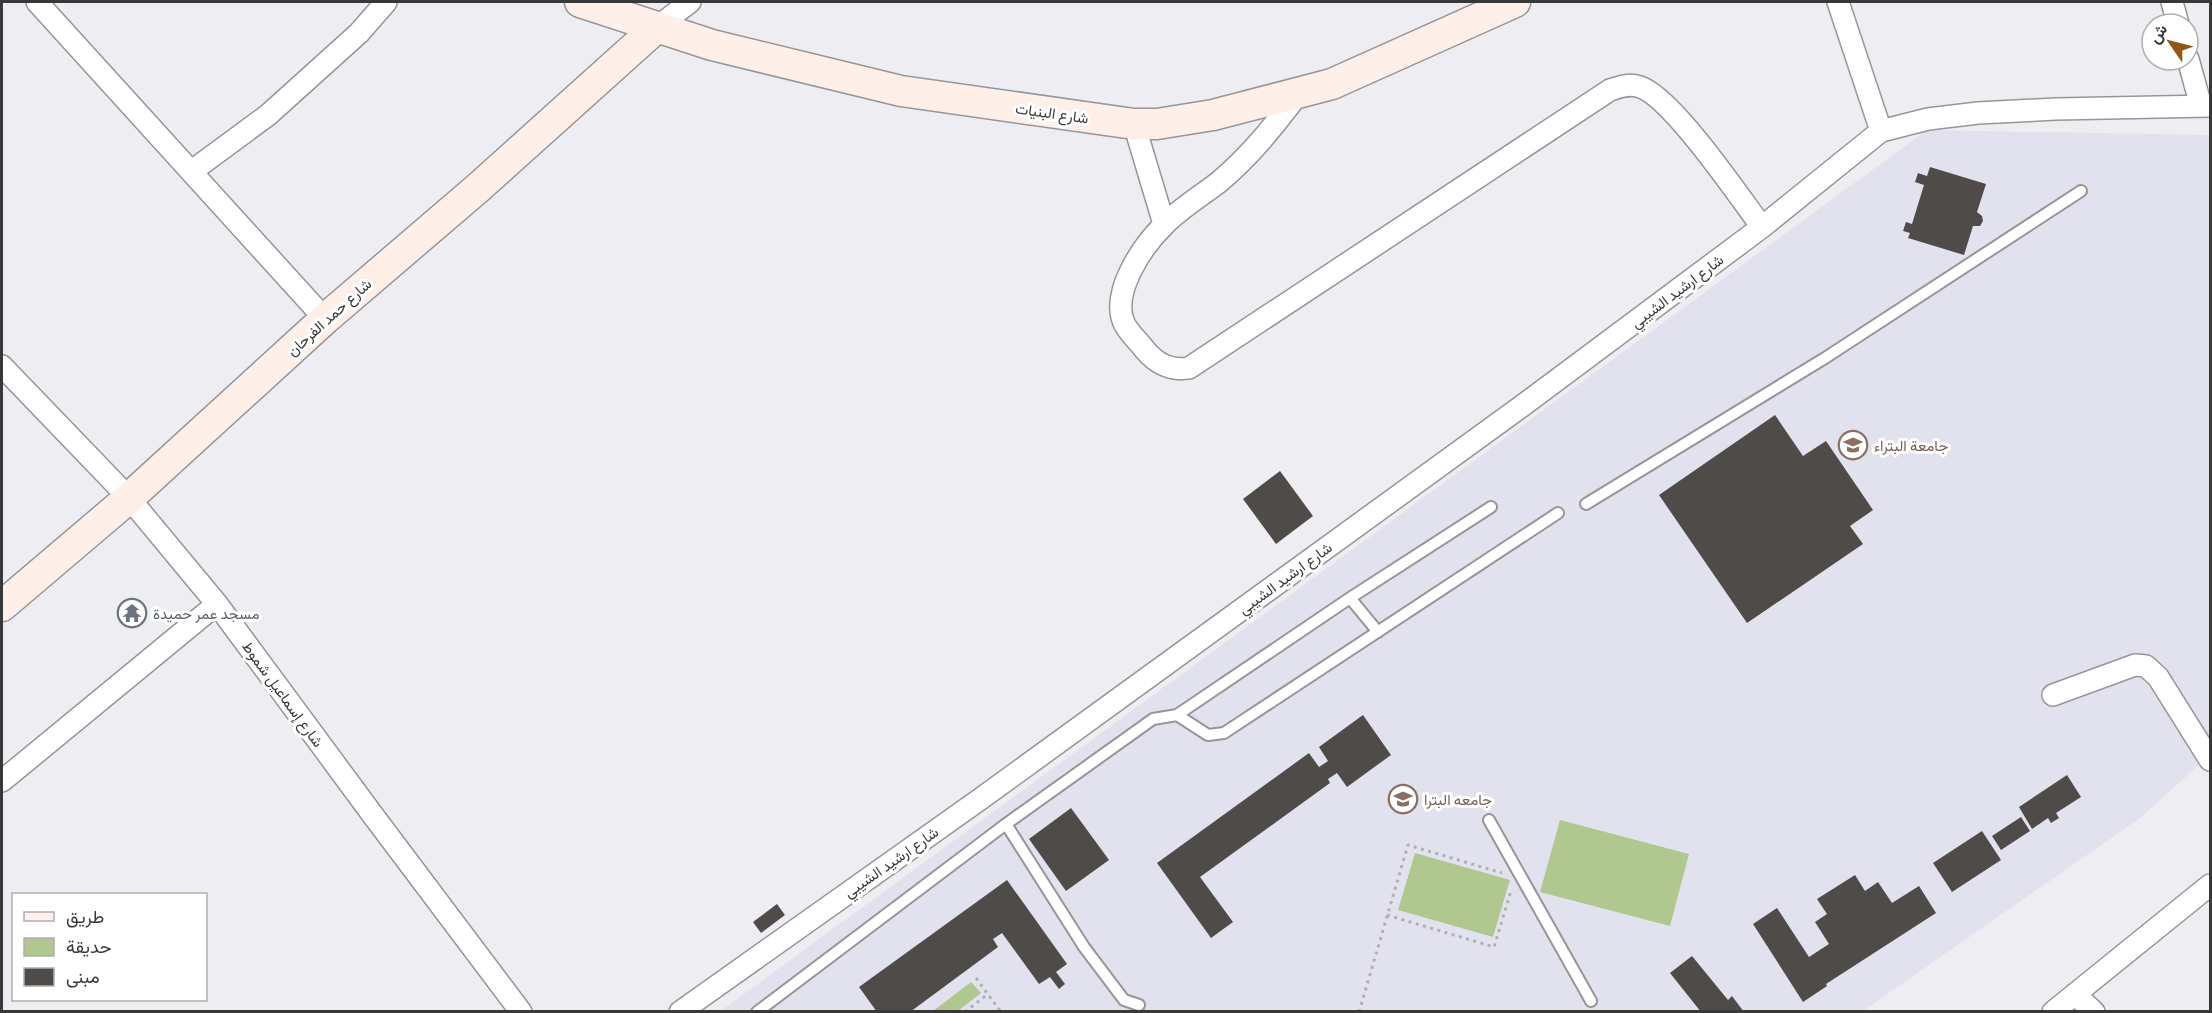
<svg xmlns="http://www.w3.org/2000/svg" width="2212" height="1013" viewBox="0 0 2212 1013" font-family="'PT Sans Narrow',Vazirmatn,sans-serif">
<style>
.built{fill:#e2e2ee}
.green{fill:#b1c790}
.building{fill:#4e4b49}
.lines{fill:none;stroke-linecap:round;stroke-linejoin:round}
.lane-casing{stroke:#96969a;stroke-width:14}
.street-casing{stroke:#96969a;stroke-width:24}
.secondary-casing{stroke:#96969a;stroke-width:33}
.path{stroke:#b0b0b3;stroke-width:3;stroke-dasharray:3 4.5;stroke-linecap:butt}
.lane{stroke:#fff;stroke-width:10}
.street{stroke:#fff;stroke-width:21}
.secondary{stroke:#feefe8;stroke-width:30}
.labels{text-anchor:middle;dominant-baseline:central;stroke-width:6;stroke-linejoin:round;paint-order:stroke}
.street-label{font-size:15px;fill:#383839;stroke:#fff}
.education-label{font-size:15px;fill:#785e54;stroke:#fff;text-anchor:start}
.worship-label{font-size:15px;fill:#5b616d;stroke:#fff;text-anchor:start}
</style>
<rect width="100%" height="100%" fill="#eeeef2"/>
<path class="built" d="M1927 130 2210 135V755L2140 818 1863 1011 719 1012Z"/>
<path class="green" d="M1560 820 1689 854 1670 926 1540 892Z
M1415 853 1510 880 1493 937 1398 910Z
M971 982 981 993 958 1011H933Z"/>
<path class="building" d="M1930 167 1986 184 1977 212 1982 216 1983 221 1980 226H1973L1964 255 1908 238 1910 233 1903 231 1906 222 1912 224 1924 185 1915 182 1918 173 1927 176Z
M1775 415 1803 456 1826 441 1873 510 1850 526 1863 544 1747 623 1659 495Z
M1280 471 1313 516 1276 544 1243 499Z
M1363 715 1391 755 1347 787 1337 773 1328 779 1330 783 1200 877 1233 922 1211 938 1157 863 1309 753 1319 767 1328 761 1319 747Z
M2067 775 2081 797 2056 813 2059 818 2051 823 2048 818 2032 829 2019 807Z
M1071 808 1109 860 1066 891 1029 839Z
M2021 817 2030 831 2001 850 1992 836Z
M1982 831 2001 860 1952 892 1933 863Z
M1855 875 1865 891 1878 882 1892 903 1919 886 1936 913 1826 984 1827 986 1803 1002 1753 924 1777 908 1809 957 1829 944 1815 922 1827 914 1817 899Z
M1007 880 1067 964 1056 972 1065 984 1059 989 1050 977 1039 984 1002 933 993 939 998 947 910 1012H877L859 987Z
M777 904 785 915 761 933 753 922Z
M1692 956 1728 1000 1732 996 1744 1012H1701L1670 973Z"/>
<g class="lines">
<g class="lane-casing">
<path id="lane" d="M1586 504 1825 358 2081 191
M1350 598 1378 632
M1177 715 1350 598 1491 507
M1489 820 1591 1001
M1006 824 1084 947 1124 1000 1139 1005
M757 1012 1006 824 1153 719 1177 715 1208 735 1224 733 1558 513"/>
</g>
<g class="street-casing">
<path id="street" d="M37 2 325 319
M1838 2 1881 131
M2172 2 2178 24
M656 28 690 2
M2188 59 2201 106
M1298 94C1274 126 1250 156 1219 182 1201 196 1181 208 1165 224 1143 245 1109 294 1125 325 1130 334 1139 342 1145 350 1157 364 1170 371 1189 368L1610 90C1619 87 1627 84 1637 86 1669 92 1740 198 1762 227
M1134 124 1164 224
M192 171 268 115 359 33 386 2
M2 366 129 498 217 604 372 814 521 1012
M2053 695 2135 665 2146 666 2158 677 2210 760
M2 781 217 604
M2075 994 2094 1012
M680 1012 979 800 1522 406 1762 227 1881 131 1928 119 1978 113 2056 109 2210 106
M2053 1012 2210 885"/>
</g>
<g class="secondary-casing">
<path id="secondary" d="M580 2 712 45 901 91 1134 124H1157L1213 115 1332 84 1515 2
M2 606 129 498 325 319 478 188 656 28"/>
</g>
<path class="path" d="M1387 915 1494 947 1511 891
M976 978 1001 1012
M965 1012 988 994
M1359 1012 1408 845 1502 873"/>
<use href="#lane" class="lane"/>
<use href="#street" class="street"/>
<use href="#secondary" class="secondary"/>
</g>
<defs>
<g id="university-ring" transform="scale(1.5)"><circle r="9.5" fill="#fff" stroke="#8d6e63" stroke-width="1.5"/><path d="M0-5L7-2L0 1L-7-2ZM-4 1L0 2.5L4 1V4Q0 6-4 4Z" fill="#8d6e63"/></g>
<g id="temple-ring" transform="scale(1.5)"><circle r="9.5" fill="#fff" stroke="#6b7280" stroke-width="1.5"/><path d="M0-6L5-2H3V0L6.5 2.5H4V6H1.5V3h-3V6H-4V2.5H-6.5L-3 0V-2H-5Z" fill="#6b7280"/></g>
</defs>
<g fill-rule="evenodd">
<use href="#university-ring" x="1853" y="445"/>
<use href="#temple-ring" x="132" y="613"/>
<use href="#university-ring" x="1403" y="799"/>
</g>
<g class="labels">
<g class="street-label">
<text transform="translate(1052 113) rotate(8)">شارع البنيات</text>
<text transform="translate(1677 291) rotate(-37)">شارع ارشيد الشيبي</text>
<text transform="translate(329 317) rotate(-42)">شارع حمد الفرحان</text>
<text transform="translate(1285 578) rotate(-36)">شارع ارشيد الشيبي</text>
<text transform="translate(283 694) rotate(54)">شارع إسماعيل شموط</text>
<text transform="translate(891 862) rotate(-35)">شارع ارشيد الشيبي</text>
</g>
<g class="education-label">
<text x="1874" y="445">جامعة البتراء</text>
<text x="1424" y="799">جامعه البترا</text>
</g>
<g class="worship-label">
<text x="153" y="613">مسجد عمر حميدة</text>
</g>
</g>
<rect width="2212" height="1013" fill="none" stroke="#383839" stroke-width="6"/>
<rect x="12" y="893" width="195" height="108" fill="#ffffff" stroke="#afafb0" stroke-width="1.5"/>
<rect x="24" y="912" width="30" height="9" fill="#feefe8" stroke="#afafb0" stroke-width="1.5"/>
<text x="66" y="923" font-size="18" fill="#383839">طريق</text>
<rect x="24" y="938" width="30" height="18" fill="#b1c790" stroke="#afafb0" stroke-width="1.5"/>
<text x="66" y="953" font-size="18" fill="#383839">حديقة</text>
<rect x="24" y="968" width="30" height="18" fill="#4e4b49" stroke="#afafb0" stroke-width="1.5"/>
<text x="66" y="983" font-size="18" fill="#383839">مبنى</text>
<g transform="translate(2170 42) rotate(305)"><circle r="28" fill="#ffffff" stroke="#afafb0" stroke-width="1.5"/>
<path d="M0-4.5L10 22L0 15L-10 22Z" fill="#915516"/>
<text y="-9" font-size="16" font-weight="bold" text-anchor="middle" fill="#383839">ش</text>
</g>
</svg>
